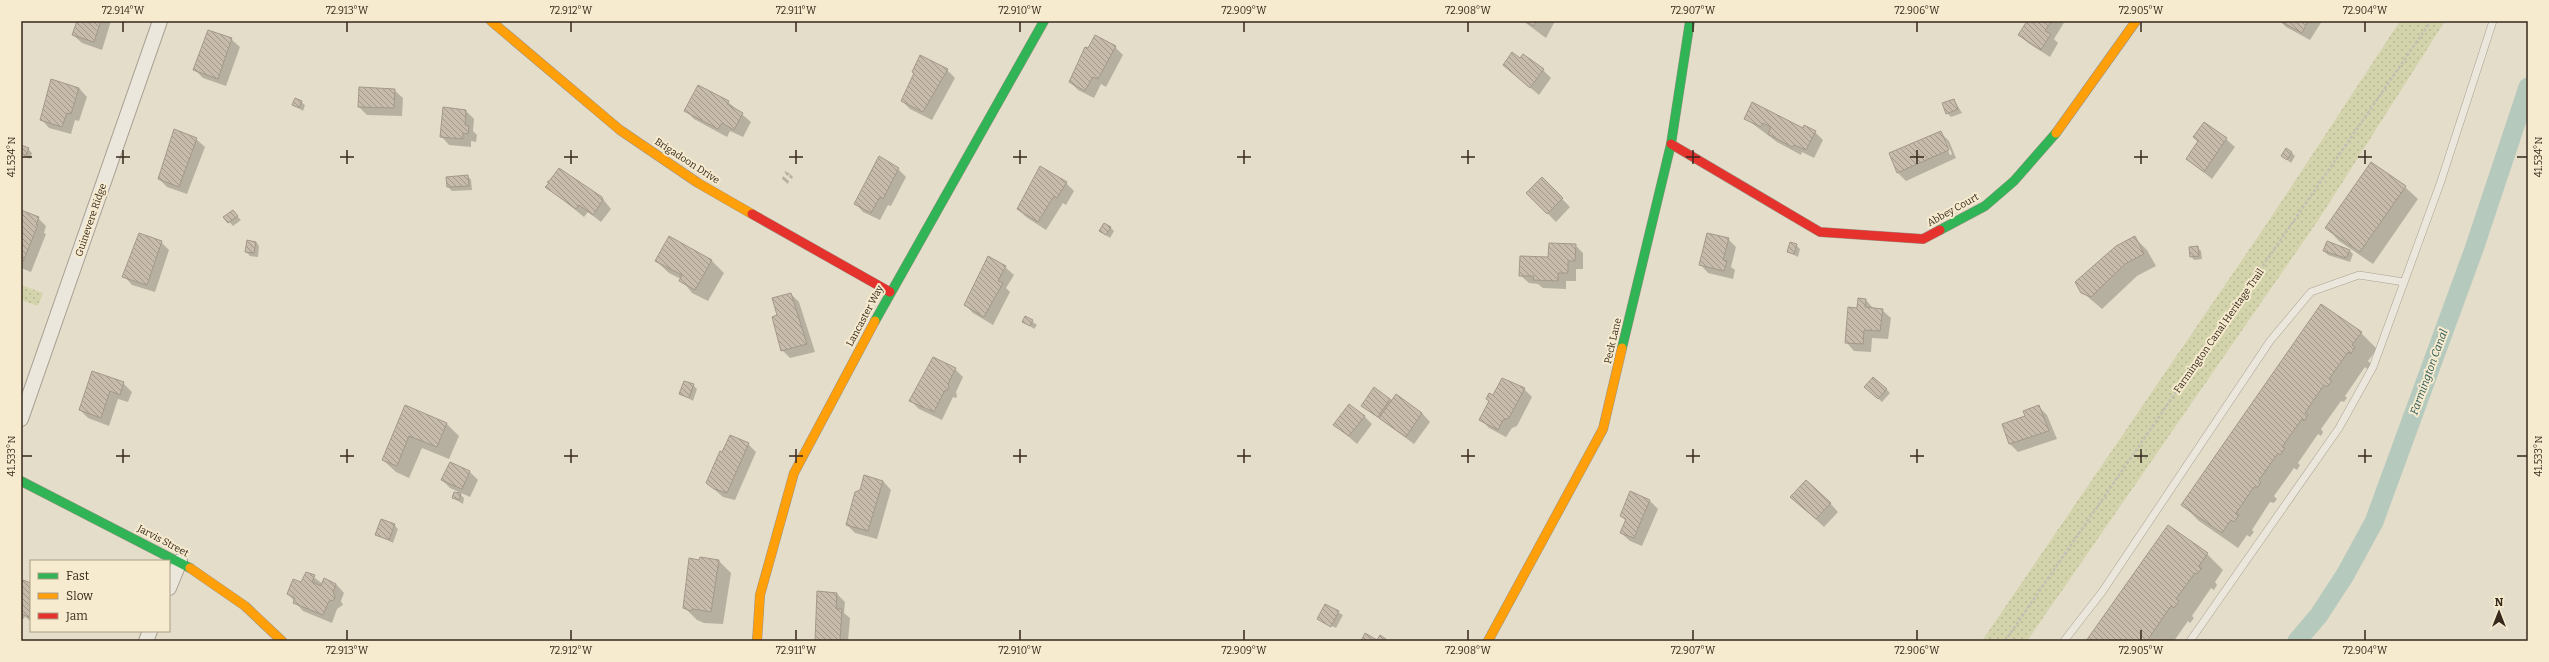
<svg xmlns="http://www.w3.org/2000/svg" width="2549" height="662" viewBox="0 0 2549 662" font-family="Bitter,serif">
<style>
.park{fill:url(#park-dots)}
.shadow{fill:#0003;fill-rule:evenodd}
.lines{fill:none;stroke-linecap:round;stroke-linejoin:round}
.canal{stroke:#b6c9bd;stroke-width:19}
.building{fill:url(#building-back-hatch);stroke:#a4988a}
.lane-casing{stroke:#a9a194;stroke-width:8}
.street-casing{stroke:#a9a194;stroke-width:16}
.fast-casing{stroke:#989184;stroke-width:10}
.slow-casing{stroke:#989184;stroke-width:10}
.jam-casing{stroke:#989184;stroke-width:10}
.path{stroke:#c4beb3;stroke-width:2.5;stroke-dasharray:3 2;stroke-linecap:butt}
.lane{stroke:#ece7dc;stroke-width:7}
.street{stroke:#ece7dc;stroke-width:14}
.fast{stroke:#30b455;stroke-width:9}
.slow{stroke:#ff9f0a;stroke-width:9}
.jam{stroke:#e5322d;stroke-width:9}
.ticks{fill:none;stroke:#37291c;stroke-width:1.5}
.labels{text-anchor:middle;dominant-baseline:central;stroke-width:4;stroke-linejoin:round;paint-order:stroke}
.street-label{font-size:10px;fill:#37291c;stroke:#f6ebcf}
.water-label{font-size:11px;font-style:italic;fill:#2b5754;stroke:#f6ebcf}
.neatline{fill:none;stroke:#37291c;stroke-width:1.5}
.ticks-label{font-size:10px;text-anchor:middle;fill:#37291c}
</style>
<defs>
<pattern id="park-dots" width="8" height="8" patternUnits="userSpaceOnUse"><rect width="8" height="8" fill="#d4d4ac"/><path d="M2 2h.1M6 6h.1" fill="none" stroke="#b7b693" stroke-width="1.8" stroke-linecap="round"/></pattern>
<pattern id="building-back-hatch" width="6" height="6" patternUnits="userSpaceOnUse"><rect width="6" height="6" fill="#c7bbab"/><path d="M-1 5l2 2M0 0l6 6M5-1l2 2" fill="none" stroke="#a2988a"/></pattern>
</defs>
<rect width="100%" height="100%" fill="#e4ddca"/>
<path class="park" d="M2400 21H2445L2319 219 2027 641H1982L2270 219Z
M21 285 43 293 38 306 21 300Z"/>
<path class="shadow" d="M78 21H111L102 50 82 43 73 35Z
M1523 21H1555L1546 38Z
M2028 21H2065L2054 39 2058 43 2050 57 2028 43 2019 35Z
M2280 21H2322L2310 40 2286 27Z
M231 39 240 47 226 86 203 78 195 70Z
M1115 47 1123 55 1106 87 1101 84 1094 98 1078 90 1070 82 1088 49Z
M1521 60 1543 70 1551 78 1539 95 1504 65Z
M947 70 955 78 932 120 910 109 902 101Z
M79 88 87 97 79 121 75 120 71 134 49 128 41 119Z
M394 90 403 98 402 116 367 115 359 107Z
M1954 100 1962 113 1951 117 1947 113Z
M301 102 305 105 303 111 294 105Z
M728 102 751 122 743 137 730 131 727 137 694 119 686 111Z
M466 111 474 119 473 131 477 135 476 142 471 141V147L449 145 441 136Z
M1745 118 1815 132 1823 140 1814 158 1802 152 1801 155 1777 142Z
M1940 132 1949 141 1956 158 1906 181 1898 173 1890 154ZM1944 141H1946L1952 154 1950 155Z
M196 139 205 147 187 194 167 187 159 179Z
M2226 139 2235 147 2212 179 2187 159 2199 141Z
M28 149 32 153 30 159 21 154V150Z
M2291 152 2295 156 2291 163 2283 156Z
M2371 164 2405 187 2418 199 2373 264 2339 241 2327 228Z
M898 169 906 177 891 206 888 205 880 220 863 212 855 203Z
M784 171 789 173 790 174 787 176Z
M790 174 793 177 792 179 789 177Z
M468 176 471 180 472 190 452 191 448 187 447 178Z
M783 176 789 181 788 184 782 179Z
M1542 178 1570 207 1556 222 1527 193Z
M1066 183 1074 191 1066 205 1063 203 1046 230 1026 217 1018 209Z
M547 187 602 198 611 209 601 222 588 212 584 217Z
M21 211 38 218 46 226 44 233 46 234 31 272 21 268Z
M236 215 241 220 233 226 225 217Z
M1110 227 1114 231 1110 238 1100 231Z
M2135 238 2147 250 2156 266 2137 276 2102 309 2082 292Z
M1728 239 1736 247 1731 267 1735 270 1733 279 1708 273 1700 264Z
M161 242 169 250 155 292 132 285 124 276Z
M256 242 259 246 258 257 250 256 246 252Z
M1575 245 1583 253V269H1576V281H1566V289L1543 288 1538 284 1529 283 1520 275Z
M1796 245 1800 249 1798 257 1788 252Z
M2197 247 2201 251 2202 259 2194 260 2191 256Z
M2349 250 2353 254 2350 262 2328 255 2324 251Z
M656 261H712L724 273 708 301 692 293 681 279 669 273Z
M1005 267 1014 275 1006 288 1010 292 993 325 973 313 965 305Z
M791 294 799 302 815 352 790 358 782 350 779 316Z
M1865 299 1874 309 1882 310 1891 318 1888 339 1872 338 1871 352 1854 351 1846 342 1858 309Z
M1026 317 1037 325 1034 329 1023 321Z
M2361 333 2377 349 2368 361 2371 364 2367 369 2365 367 2345 396 2347 398 2344 402 2341 401 2321 429 2323 432 2321 436 2318 434 2298 463 2300 465 2297 470 2294 468 2274 496 2277 499 2274 503 2270 502 2252 530 2254 532 2250 537 2247 535 2238 548 2199 521 2183 505Z
M955 369 963 377 956 392 957 396 956 398 953 397 942 420 919 409 910 400Z
M93 373 123 383 132 392 128 402 118 399 109 426 88 418 80 410Z
M693 385 697 389 693 401 680 393Z
M1524 389 1532 397 1517 426 1512 428 1506 437 1489 428 1481 420 1490 402 1487 399Z
M1886 389 1890 393 1882 402 1869 390Z
M1390 399 1422 413 1430 422 1414 444 1362 406Z
M406 406 447 424 459 436 449 459 422 448 409 478 396 472 383 460Z
M2039 407 2047 415 2057 439 2018 452 2010 444 2026 417Z
M1364 416 1372 424 1357 444 1335 425Z
M748 444 756 452 735 500 723 497 707 483 723 453Z
M470 472 478 480 470 497 450 488 442 480Z
M883 481 891 490 877 539 855 533 847 525Z
M1631 492 1650 501 1658 509 1642 546 1630 541 1621 533 1626 521 1621 516Z
M460 494 464 498 463 504 453 498Z
M1830 503 1838 512 1824 527 1800 505Z
M394 525 398 529 393 543 376 534Z
M2207 554 2223 570 2215 582 2217 585 2214 590 2211 588 2192 616 2194 618 2190 623 2188 621 2174 641H2088Z
M700 561H719L731 573 723 624 704 623 697 620 684 607Z
M308 573 323 584H336L344 593 341 601 343 605 337 609 332 623 303 611 288 594 302 584Z
M24 581 31 584V622L25 616 24 619 21 618V588Z
M837 594 845 602 844 613 850 618 848 641H816Z
M1325 605 1343 615 1336 628 1318 619Z"/>
<g class="lines">
<path class="canal" d="M2297 641 2319 615 2345 575 2374 522 2474 249 2528 87"/>
</g>
<path class="building" d="M77 21H101L94 42 72 35Z
M1525 21H1536L1534 26Z
M2027 21H2052L2045 31 2051 34 2041 50 2018 35Z
M2280 21H2308L2302 33Z
M208 30 232 38 218 79 193 70Z
M1095 35 1116 46 1098 79 1093 77 1085 91 1069 82 1085 47 1088 48Z
M1512 52 1520 58 1523 54 1544 69 1530 88 1503 65Z
M920 55 948 69 923 112 901 101 914 73 912 72Z
M51 79 79 88 71 114 67 113 62 127 40 120Z
M698 85 729 101 727 104 743 113 734 130 722 123 718 129 684 111Z
M359 87 395 89 394 108 358 107Z
M295 98 302 101 299 108 292 105Z
M1954 99 1958 109 1946 114 1942 103Z
M1752 102 1803 128 1804 125 1816 131 1806 150 1794 145 1792 147 1768 134 1771 127 1763 123 1761 127 1744 119Z
M443 107 466 110 465 125 469 126 468 134 463 133V139L440 137Z
M2204 122 2227 138 2204 172 2186 159 2198 141 2193 137Z
M174 129 197 138 179 187 158 179Z
M1941 131 1949 150 1897 173 1889 153Z
M21 145 29 148 26 155 21 154Z
M2286 148 2292 152 2287 160 2281 156Z
M879 156 899 168 883 199 880 197 871 213 854 204Z
M2371 162 2406 186 2360 252 2325 228Z
M1040 166 1067 182 1057 198 1054 196 1038 222 1017 209Z
M559 168 602 197 603 200 593 215 579 205 576 209 545 187 549 183 547 182 550 180Z
M468 175 469 186 447 187 446 177Z
M1542 177 1563 198 1547 214 1526 193Z
M21 210 39 217 36 225H38L22 264Z
M233 210 238 216 228 223 223 217Z
M1104 223 1111 227 1106 235 1099 231Z
M139 233 162 241 147 285 122 277Z
M1707 233 1729 238 1723 260 1727 261 1724 271 1699 265Z
M669 236 712 260 695 290 679 281 682 275 655 261Z
M2135 236 2144 254 2125 264 2091 297 2081 293 2075 282 2116 246Z
M247 240 256 242 254 253 245 252Z
M2327 241 2350 250 2346 258 2323 251Z
M1790 242 1797 244 1794 254 1787 252Z
M1549 243 1576 244 1575 261H1568V273H1558V281L1533 280 1534 276H1519L1520 256 1548 257Z
M2198 246 2199 256 2190 257 2189 247Z
M988 256 1006 266 998 281 1003 283 984 317 964 305Z
M791 293 807 344 781 351 772 317 777 315 772 298Z
M1858 298 1866 299 1865 307 1883 309 1880 331 1864 330 1863 344 1845 343 1848 307 1857 308Z
M2321 304 2362 332 2352 345 2355 347 2351 354 2348 352 2329 379 2332 381 2327 387 2324 385 2305 413 2308 415 2304 421 2302 419 2282 447 2285 448 2280 455 2278 453 2259 480 2261 482 2258 487H2254L2236 513 2239 515 2234 522 2231 520 2222 533 2181 505Z
M1025 316 1033 320 1030 326 1022 322Z
M933 357 956 368 948 384 949 387 947 391 945 390 934 412 909 401Z
M92 371 124 382 120 395 110 391 101 418 79 410Z
M1873 377 1887 389 1878 399 1864 387Z
M1502 378 1525 388 1509 418 1503 420 1498 430 1479 420 1489 401 1486 399 1489 393 1493 395Z
M684 381 694 384 689 398 679 394Z
M1374 387 1390 399 1378 417 1361 406Z
M1396 394 1422 413 1406 437 1379 418Z
M1349 404 1365 416 1349 436 1333 425Z
M405 405 447 423 437 447 409 436 397 466 382 460Z
M2039 405 2049 431 2009 444 2002 424 2025 416 2023 411Z
M730 435 749 443 727 493 714 489 706 483 720 451 722 452Z
M450 462 470 471 462 489 441 480Z
M864 475 883 481 868 531 846 525 855 492 860 490Z
M1806 480 1831 503 1816 519 1790 497Z
M1630 491 1650 500 1634 538 1620 533 1626 519 1620 516Z
M454 492 461 493 459 500 452 498Z
M381 519 395 524 389 540 375 535Z
M2168 525 2208 553 2199 566 2202 568 2197 574 2195 573 2176 599 2179 601 2174 608 2171 606 2147 641H2086Z
M700 557 719 560 711 612 693 609 691 611 683 608 689 558 699 560Z
M306 572 315 575 312 582 321 586 324 578 336 584 333 592 335 596 334 600 329 601 323 615 293 603 295 598 287 594 293 579 301 582Z
M23 580 31 583 30 618 22 614 21 585Z
M817 591 837 593 836 609H842L840 641H815Z
M1325 604 1339 611 1331 627 1317 619Z
M1365 633 1377 640 1380 635 1386 639 1385 641H1361Z"/>
<g class="lines">
<g class="lane-casing">
<path id="lane" d="M2064 641 2102 592 2270 341 2311 292 2359 275 2404 282
M2190 641 2339 428 2373 367 2440 184 2493 21"/>
</g>
<g class="street-casing">
<path id="street" d="M21 419 160 21
M169 588 180 561
M146 641 150 631"/>
</g>
<g class="fast-casing">
<path id="fast" d="M1940 230 1985 206 2014 181 2056 133
M875 321 1044 21
M1622 348 1671 144 1690 21
M21 481 190 568"/>
</g>
<g class="slow-casing">
<path id="slow" d="M491 21 620 130 698 183 752 214
M2056 133 2136 21
M190 568 245 606 282 641
M757 641 760 595 794 473 875 321
M1488 641 1603 429 1622 348"/>
</g>
<g class="jam-casing">
<path id="jam" d="M1671 144 1820 232 1923 239 1940 230
M752 214 890 292"/>
</g>
<path class="path" d="M2005 641 2431 21"/>
<use href="#lane" class="lane"/>
<use href="#street" class="street"/>
<use href="#fast" class="fast"/>
<use href="#slow" class="slow"/>
<use href="#jam" class="jam"/>
</g>
<path class="ticks" d="M123 22V32M347 22V32M571 22V32M796 22V32M1020 22V32M1244 22V32M1468 22V32M1693 22V32M1917 22V32M2141 22V32M2365 22V32M123 150V164M347 150V164M571 150V164M796 150V164M1020 150V164M1244 150V164M1468 150V164M1693 150V164M1917 150V164M2141 150V164M2365 150V164M22 157H32M116 157H130M340 157H354M564 157H578M789 157H803M1013 157H1027M1237 157H1251M1461 157H1475M1686 157H1700M1910 157H1924M2134 157H2148M2358 157H2372M2517 157H2527M123 449V463M347 449V463M571 449V463M796 449V463M1020 449V463M1244 449V463M1468 449V463M1693 449V463M1917 449V463M2141 449V463M2365 449V463M22 456H32M116 456H130M340 456H354M564 456H578M789 456H803M1013 456H1027M1237 456H1251M1461 456H1475M1686 456H1700M1910 456H1924M2134 456H2148M2358 456H2372M2517 456H2527M347 630V640M571 630V640M796 630V640M1020 630V640M1244 630V640M1468 630V640M1693 630V640M1917 630V640M2141 630V640M2365 630V640"/>
<g class="labels">
<g class="street-label">
<text transform="translate(687 161) rotate(33)">Brigadoon Drive</text>
<text transform="translate(1953 210) rotate(-29)">Abbey Court</text>
<text transform="translate(91 220) rotate(-71)">Guinevere Ridge</text>
<text transform="translate(865 316) rotate(-62)">Lancaster Way</text>
<text transform="translate(2219 331) rotate(-55)">Farmington Canal Heritage Trail</text>
<text transform="translate(1613 341) rotate(-77)">Peck Lane</text>
<text transform="translate(163 541) rotate(28)">Jarvis Street</text>
</g>
<g class="water-label">
<text transform="translate(2429 372) rotate(-70)">Farmington Canal</text>
</g>
</g>
<rect width="2549" height="662" fill="none" stroke="#f6ebcf" stroke-width="44"/>
<rect x="30" y="560" width="140" height="72" fill="#f6ebcf" stroke="#aa9d87"/>
<rect x="38" y="573" width="20" height="6" fill="#30b455" stroke="#aa9d87"/>
<text x="66" y="580" font-size="12" fill="#37291c">Fast</text>
<rect x="38" y="593" width="20" height="6" fill="#ff9f0a" stroke="#aa9d87"/>
<text x="66" y="600" font-size="12" fill="#37291c">Slow</text>
<rect x="38" y="613" width="20" height="6" fill="#e5322d" stroke="#aa9d87"/>
<text x="66" y="620" font-size="12" fill="#37291c">Jam</text>
<g transform="translate(2499 612)" stroke="#f6ebcf" stroke-width="3" paint-order="stroke">
<path d="M0-3L7 15L0 10L-7 15Z" fill="#37291c"/>
<text y="-6" font-size="11" font-weight="bold" text-anchor="middle" fill="#37291c">N</text>
</g>
<rect x="22" y="22" width="2505" height="618" class="neatline"/>
<g class="ticks-label">
<text x="123" y="14">72.914°W</text>
<text x="347" y="14">72.913°W</text>
<text x="571" y="14">72.912°W</text>
<text x="796" y="14">72.911°W</text>
<text x="1020" y="14">72.910°W</text>
<text x="1244" y="14">72.909°W</text>
<text x="1468" y="14">72.908°W</text>
<text x="1693" y="14">72.907°W</text>
<text x="1917" y="14">72.906°W</text>
<text x="2141" y="14">72.905°W</text>
<text x="2365" y="14">72.904°W</text>
<text transform="translate(11 157) rotate(-90)" y="4">41.534°N</text>
<text transform="translate(2538 157) rotate(-90)" y="4">41.534°N</text>
<text transform="translate(11 456) rotate(-90)" y="4">41.533°N</text>
<text transform="translate(2538 456) rotate(-90)" y="4">41.533°N</text>
<text x="347" y="654">72.913°W</text>
<text x="571" y="654">72.912°W</text>
<text x="796" y="654">72.911°W</text>
<text x="1020" y="654">72.910°W</text>
<text x="1244" y="654">72.909°W</text>
<text x="1468" y="654">72.908°W</text>
<text x="1693" y="654">72.907°W</text>
<text x="1917" y="654">72.906°W</text>
<text x="2141" y="654">72.905°W</text>
<text x="2365" y="654">72.904°W</text>
</g>
</svg>
